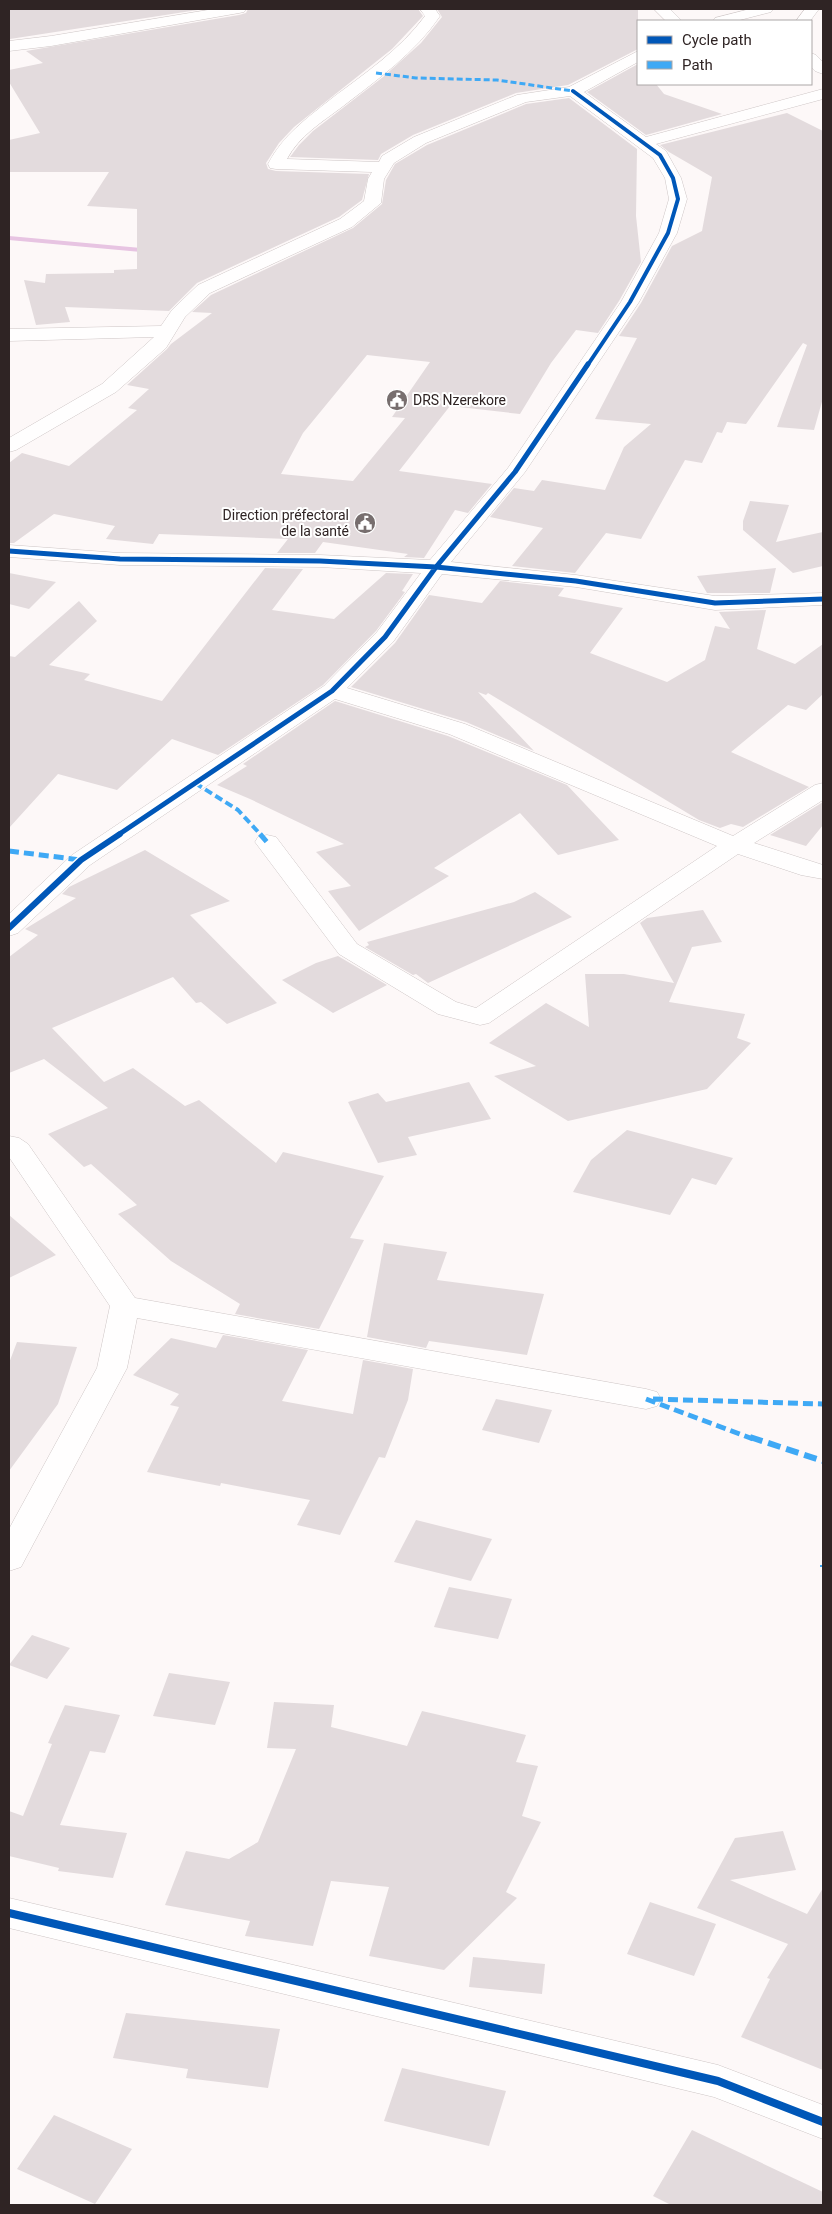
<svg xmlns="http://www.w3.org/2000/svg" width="832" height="2214" viewBox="0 0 832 2214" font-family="Roboto,sans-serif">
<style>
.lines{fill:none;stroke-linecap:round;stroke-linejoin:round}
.stream{fill:#e7c4e2;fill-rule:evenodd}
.building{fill:#e3dbdd;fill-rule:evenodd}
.minor-casing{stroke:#cec6c6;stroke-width:1}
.minor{fill:#fffefe;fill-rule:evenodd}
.quiet-far3{stroke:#3fa9f5;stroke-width:3;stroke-dasharray:6 3;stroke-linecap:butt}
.quiet-far2{stroke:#3fa9f5;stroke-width:4;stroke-dasharray:8 4;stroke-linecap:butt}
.quiet-far1{stroke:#3fa9f5;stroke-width:5;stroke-dasharray:10 5;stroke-linecap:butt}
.quiet{stroke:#3fa9f5;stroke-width:6;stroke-dasharray:13 6;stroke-linecap:butt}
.cycleway-far3-casing{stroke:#fff;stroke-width:5.5}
.cycleway-far2-casing{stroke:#fff;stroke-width:8}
.cycleway-far1-casing{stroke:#fff;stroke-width:9}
.cycleway-casing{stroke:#fff;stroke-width:11}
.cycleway-far3{stroke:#0057b8;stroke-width:4}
.cycleway-far2{stroke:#0057b8;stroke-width:5}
.cycleway-far1{stroke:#0057b8;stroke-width:6}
.cycleway{stroke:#0057b8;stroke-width:8}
.labels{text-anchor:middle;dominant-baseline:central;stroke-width:4;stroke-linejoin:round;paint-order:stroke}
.far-poi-label{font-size:14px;fill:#2f2424;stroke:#fff;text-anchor:start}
</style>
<rect width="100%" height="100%" fill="#fdf8f8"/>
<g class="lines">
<path class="stream" d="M9 236 152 249 156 251 152 253 9 240Z"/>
</g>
<path class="building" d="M9 9H204L10 39Z
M248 9H418L423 16 392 49 294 127 279 143 266 163 268 169 276 171 369 174 362 200 339 217 197 283 169 311 65 307 70 322 36 325 24 280 45 283 46 274 114 273V270L137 269V209L87 206 109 172H9V140L40 133 9 82V70L43 63 26 51 239 15 246 13Z
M437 9H638V49L568 85 516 93 413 135 381 154 378 160 290 157 299 145 313 131 383 77 421 43 442 17Z
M638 64V84H656L664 94 722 114 646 135 587 92Z
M569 98 637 149 636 216 641 262 619 301 598 333 576 330 551 363 520 414 450 406 399 471 492 484 468 513 455 510 424 558 404 557 408 554 323 542 315 553H277L288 539 159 534 153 544 106 539 115 526 54 514 14 543H9V463L22 453 69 466 137 410 128 408 149 389 127 385 167 349 171 344 212 313 192 312 211 295 353 228 382 204 386 180 395 164 427 145 526 104ZM367 355 430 362 392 417 405 418 353 481 281 474 303 433Z
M787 113 823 131V398L814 430 777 427 807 345 803 343 746 424 727 422 722 433 717 432 702 463 685 460 641 539 606 533 575 573 512 566 543 528 490 517 514 488 534 491 542 480 605 490 624 447 651 424 595 419 637 338 619 336 641 303 672 246 702 231 712 177 669 152 660 145Z
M750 501 789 505 776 542 823 532V566L793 573 743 530V521Z
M265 568 303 569 272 610 334 619 386 573 413 574 402 591 405 592 376 631 323 685 218 755 172 739 117 790 58 774 9 828V656L15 657 79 601 97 621 49 665 90 674 84 680 162 701Z
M776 568 770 593H707L697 576Z
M9 573 56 582 29 609 9 604Z
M500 581 564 588 558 596 623 608 590 653 667 682 705 660 715 626 730 629 719 612 766 610 757 649 795 664 823 644V694L806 710 788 705 731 752 809 787 743 827 731 824 720 828 699 820 488 693 486 695 478 692 534 751 466 722 351 687 395 643 429 595 482 603Z
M335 701 448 736 567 785 619 840 558 855 520 813 434 868 449 876 359 931 328 891 351 886 316 852 344 844 250 799 217 785 247 766 243 764Z
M823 802V825L806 846 770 835Z
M145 850 230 901 190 915 277 1003 227 1024 201 1002 196 1003 173 977 52 1028 104 1082 133 1068 185 1106 199 1100 276 1163 283 1152 384 1176 350 1238 364 1240 319 1329 235 1314 240 1304 171 1261 118 1214 137 1205 91 1164 84 1167 48 1134 108 1108 44 1059 9 1073V957L38 935 25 929 76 898 62 894 69 887Z
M535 892 572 917 428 983 416 974 413 975 365 947 369 945 367 942 514 902Z
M703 910 722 942 692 947 669 1002 745 1014 737 1038 751 1043 707 1089 568 1121 494 1076 536 1066 489 1043 546 1003 589 1027 585 974H624L674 983 640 923 647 918Z
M338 956 387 985 333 1013 282 980 316 963Z
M469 1082 491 1119 408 1137 417 1155 378 1163 348 1102 378 1093 386 1102Z
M627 1130 733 1158 716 1185 692 1178 670 1215 573 1192 591 1160Z
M9 1215 56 1255 9 1278Z
M384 1243 447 1252 437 1280 544 1294 527 1355 429 1341 426 1348 367 1337Z
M223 1335 308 1350 282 1401 353 1414 363 1360 413 1369 408 1400 385 1458 379 1457 340 1535 297 1525 310 1500 221 1483 220 1486 147 1472 179 1407 170 1405 179 1394 133 1375 171 1338 216 1348Z
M17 1342 77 1347 58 1404 9 1471V1363Z
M496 1399 552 1410 539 1443 482 1430Z
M416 1520 492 1539 471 1581 394 1562Z
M449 1587 512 1599 498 1639 434 1627Z
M32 1635 70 1648 47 1679 9 1665Z
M169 1673 230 1682 215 1725 153 1716Z
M274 1702 334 1705 331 1727 407 1746 422 1711 526 1735 516 1762 538 1766 522 1816 541 1822 506 1892 517 1898 444 1970 369 1956 389 1887 331 1881 313 1946 245 1936 250 1921 165 1905 186 1851 229 1859 258 1842 296 1749 267 1748Z
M65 1705 120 1715 105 1753 90 1751 60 1825 127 1833 113 1878 58 1871 59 1868 9 1856V1811L23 1816 52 1744 48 1743Z
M783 1831 796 1870 730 1880 807 1914 823 1888V2070L741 2037 770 1979 767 1978 788 1944 697 1908 735 1838Z
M650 1902 716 1924 694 1976 627 1954Z
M473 1957 545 1964 542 1994 469 1987Z
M126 2013 280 2029 268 2088 186 2078 188 2069 113 2058Z
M402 2068 506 2091 489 2146 384 2121Z
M54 2115 132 2149 95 2204 17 2169Z
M692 2130 823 2192V2205H671L653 2196Z"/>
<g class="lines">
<g class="minor-casing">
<path id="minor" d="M214 9H246L244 12 239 13 51 46 9 51V41L51 36Z
M420 9H435L440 16C415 53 378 79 342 107 322 122 299 136 287 159L379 162 382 156 414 137 517 95 569 87 638 51V62L584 92 646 137 823 89V99L656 144 666 151 681 178 687 199 677 233 639 302 525 472 451 562 576 575 715 596 823 593V605L715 610 576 587 442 574 393 642 347 688 465 724 733 836 815 785 823 783V800L754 843 823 865V879L801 875 738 854 489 1023 480 1025 438 1014 339 954 255 842 258 837 267 835 276 837 357 944 456 1002 476 1008 717 846 449 734 335 699 90 865 18 933 9 936V914L72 855 324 686 377 632 421 573 320 567 120 565 9 557V545L120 553 320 555 430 560 508 468 621 302 659 233 669 199 665 178 653 158 570 96 526 102 426 143 394 163 384 179 381 203 352 227 210 293 185 317 166 348 116 392 16 450 9 452V438L102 384 154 337 9 341V329L161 326 172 310 198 285 340 219 364 201 368 179 372 172 276 169 270 168 268 164C283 135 306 119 331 99 364 74 400 50 425 16Z
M654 9H670L682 21H666Z
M750 9H773L771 12 736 21H713L715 18Z
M805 9H819L810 21H796Z
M811 53 816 55 823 62V74L815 71 811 67Z
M9 1136 19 1138 28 1144 135 1298 646 1389 657 1392 661 1399 657 1406 646 1409 137 1318 127 1368 21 1567 9 1571V1529L97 1368 110 1306 9 1157Z
M9 1898 718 2065 823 2105V2139L714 2097 9 1928Z"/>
</g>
<use href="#minor" class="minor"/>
<path class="quiet-far3" d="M376 73 416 78 497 80 573 91"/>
<path class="quiet-far2" d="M195 783 238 810 261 835"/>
<path class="quiet-far1" d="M260 834 267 842
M9 851 81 860
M646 1399 753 1439
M653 1399 823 1404"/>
<path class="quiet" d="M750 1437 823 1461
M823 1565V1567"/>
<g class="cycleway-far3-casing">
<path id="cycleway-far3" d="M573 91 660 155 673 178 678 199 668 233 630 302 587 366"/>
</g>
<g class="cycleway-far2-casing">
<path id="cycleway-far2" d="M9 551 120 559 320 561 436 567 576 581 715 603 823 599
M118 835 332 691 385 637 436 567 515 472 588 364"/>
</g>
<g class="cycleway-far1-casing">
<path id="cycleway-far1" d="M9 928 81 860 120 834"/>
</g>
<g class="cycleway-casing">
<path id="cycleway" d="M9 1913 718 2081 823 2122"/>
</g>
<use href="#cycleway-far3" class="cycleway-far3"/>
<use href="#cycleway-far2" class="cycleway-far2"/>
<use href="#cycleway-far1" class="cycleway-far1"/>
<use href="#cycleway" class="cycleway"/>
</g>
<defs>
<g id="civic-disc" transform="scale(1.125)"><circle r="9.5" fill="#776e6e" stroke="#fff"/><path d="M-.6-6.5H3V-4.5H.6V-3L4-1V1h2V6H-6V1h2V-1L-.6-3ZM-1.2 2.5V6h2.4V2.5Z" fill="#fff"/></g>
</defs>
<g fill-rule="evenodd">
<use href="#civic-disc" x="397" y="400"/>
<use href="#civic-disc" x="365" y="523"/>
</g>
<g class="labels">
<g class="far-poi-label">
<text x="413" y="400">DRS Nzerekore</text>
<text x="349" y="515" text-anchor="end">Direction préfectoral<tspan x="349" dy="16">de la santé</tspan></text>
</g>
</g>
<rect width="832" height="2214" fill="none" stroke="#2f2424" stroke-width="20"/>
<rect x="637" y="20" width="175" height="65" fill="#ffffff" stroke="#aca7a7"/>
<rect x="647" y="36" width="25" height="8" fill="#0057b8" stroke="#aca7a7"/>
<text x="682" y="45" font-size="15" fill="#2f2424">Cycle path</text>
<rect x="647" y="61" width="25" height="8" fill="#3fa9f5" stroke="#aca7a7"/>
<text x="682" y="70" font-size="15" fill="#2f2424">Path</text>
</svg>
